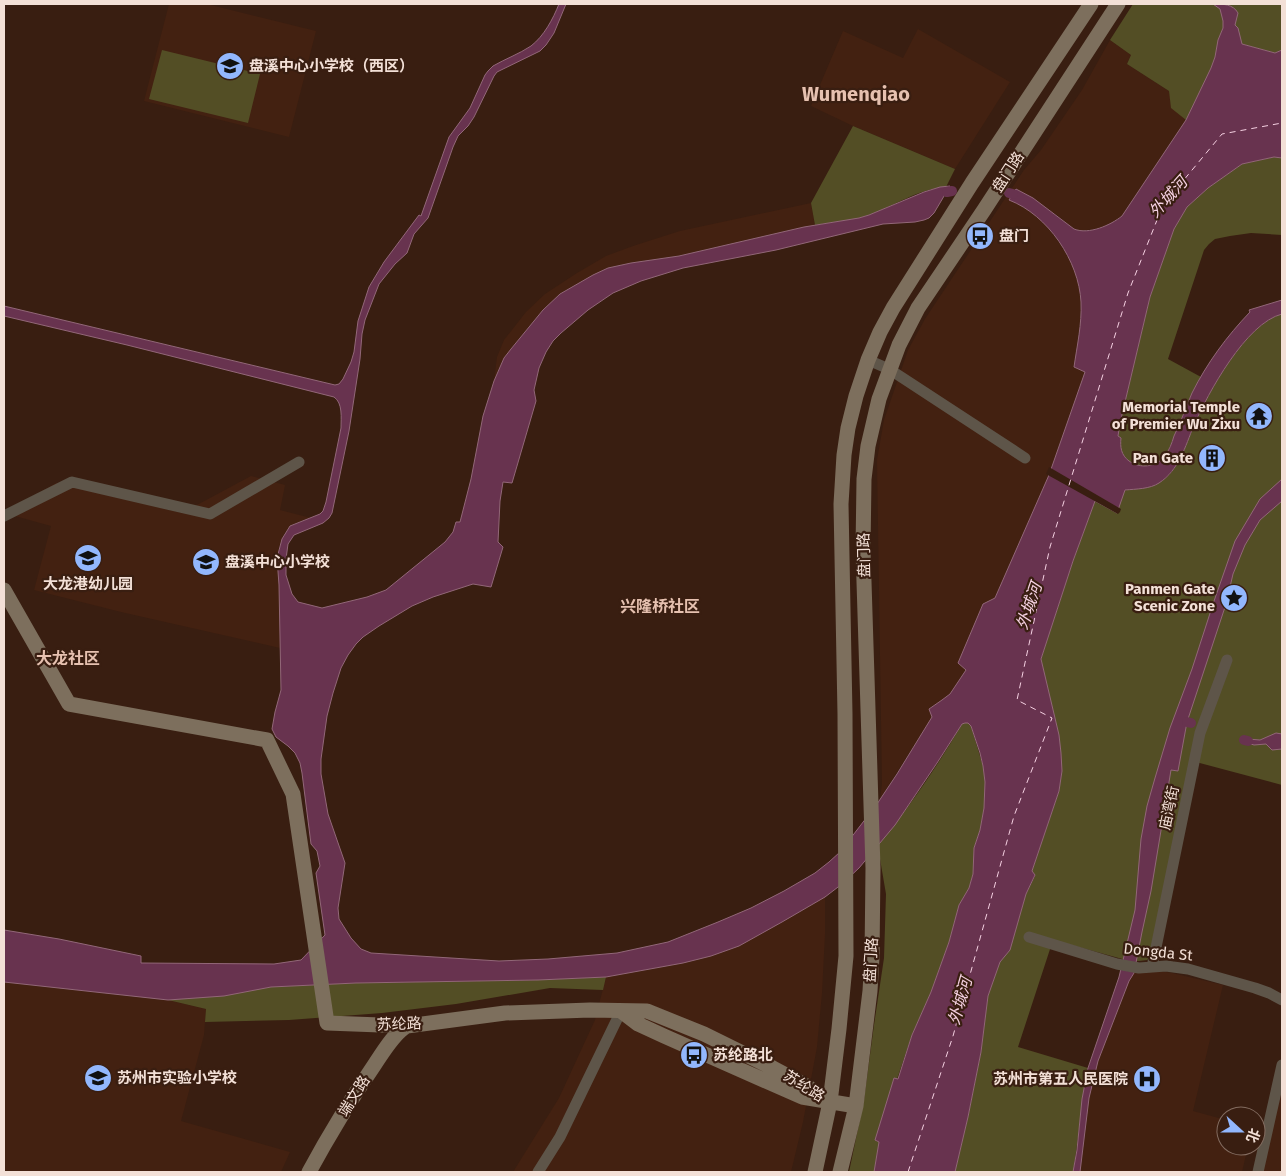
<svg xmlns="http://www.w3.org/2000/svg" width="1286" height="1176" viewBox="0 0 1286 1176" font-family="'Fira Sans','Noto Sans SC',sans-serif">
<style>
.built{fill:#432111}
.green{fill:#534e25}
.water{fill:#68334f;stroke:#926778}
.pier{fill:#391e11}
.lines{fill:none;stroke-linecap:round;stroke-linejoin:round}
.canal{stroke:#68334f;stroke-width:10}
.ferry{stroke:#f5d1e2;stroke-width:1;stroke-dasharray:6 5;stroke-linecap:butt}
.street{stroke:#5e5549;stroke-width:11}
.secondary{stroke:#7d6f5d;stroke-width:15}
.labels{text-anchor:middle;dominant-baseline:central;stroke-width:4.5;stroke-linejoin:round;paint-order:stroke}
.poi-label{font-size:15px;font-weight:bold;fill:#f3e0d7;stroke:#391e11;text-anchor:start}
.street-label{font-size:15px;fill:#f3e0d7;stroke:#391e11}
.water-label{font-size:16px;font-style:italic;fill:#f5d1e2;stroke:#391e11}
.neighbourhood-label{font-size:16px;font-weight:bold;fill:#e6c1b0;stroke:#391e11}
.district-label{font-size:20px;font-weight:bold;fill:#e6c1b0;stroke:#391e11}
</style>
<rect width="100%" height="100%" fill="#391e11"/>
<path class="built" d="M169 4H207L316 31 289 137 144 101Z
M918 29 1010 82 955 169 853 126 811 106 843 31 903 58Z
M1110 40 1131 55 1127 64 1169 91 1172 108 1186 120 1122 216 1114 223 1101 228 1080 231 1074 229 1054 213 1047 226 1060 244 1073 265 1079 283 1081 302 1080 324 1074 367 1085 372 1049 475 995 598 983 604 958 663 966 669 950 694 942 700 929 708 932 717 880 799 882 784 877 460 884 420 908 350 925 319 1024 170 1041 150 1082 90Z
M811 203 815 225 679 256 631 263 608 268 575 285 560 294 543 310 521 336 504 358 494 381 497 357 504 340 526 312 545 294 577 273 606 256 633 246 680 231Z
M251 476 285 485 280 510 311 518 296 523 290 526 284 534 279 547 277 558 279 585 280 648 121 612 34 590 51 526 4 513 56 483 182 513Z
M825 897V934L822 993 817 1047 803 1122 791 1172H513L559 1098 595 1020 606 977 683 963 711 956 739 946 782 922Z
M1150 969 1172 973 1223 985 1193 1111 1226 1120V1146H1248L1242 1172H1080L1089 1098 1098 1061 1129 981 1134 973Z
M5 982 168 1000 206 1009 204 1035 181 1121 290 1152 281 1172H4V989Z
M1282 1088V1172H1262Z"/>
<path class="green" d="M1133 4H1282V50L1275 53 1242 44 1223 28C1218 41 1217 54 1212 66 1205 85 1195 103 1186 120L1171 108 1169 91 1127 64 1131 55 1110 40Z
M162 50 260 74 248 123 149 99Z
M853 126 955 169 946 187C918 189 894 206 869 215 852 221 832 222 815 225L811 203Z
M1274 157 1282 158V235L1251 233 1230 236 1215 239 1209 244 1204 250 1168 359 1201 377C1191 394 1184 412 1177 431 1173 439 1170 448 1165 456 1156 467 1138 470 1127 459 1120 452 1120 447 1121 438L1118 437 1120 423 1150 297 1174 229 1187 207 1208 188 1242 164Z
M1282 314V785L1196 762 1152 956 1147 960 1139 961 1126 960 1053 940 1018 1047 1088 1068C1081 1102 1079 1137 1073 1172H955L968 1117 981 1052 988 996 1000 962 1010 949 1026 894 1035 876 1032 871 1059 791 1062 771 1041 659 1073 561 1095 501C1104 498 1114 494 1124 491 1139 486 1155 487 1167 477 1181 464 1186 443 1194 426 1208 393 1246 323 1282 314Z
M965 723H968L971 726 983 766 985 782 984 808 980 830 974 848 973 874 969 888 959 905 949 942 931 992 912 1035 897 1079 894 1078 876 1141 879 1142 874 1172H849L864 1100 874 1025 884 958 886 894 880 859 879 843C910 807 938 765 962 724Z
M606 977 603 990 550 988 456 1004 382 1013 289 1020 205 1022 206 1009 168 1000 271 987 356 983 538 980Z"/>
<path class="water" d="M559 4H566L554 33 546 45 540 51 497 72 494 76 474 117 468 126 458 136 453 147 428 218 414 234 407 253 395 264 379 284 365 320 362 334 360 359 349 431 332 513 329 518 323 523 294 535 288 544 286 559V575L292 594 298 602 322 608 367 597 386 590 445 542 453 532 456 522H460L471 479 483 416 494 381 504 358 511 349 543 310 560 294 593 275 608 268 631 263 679 256 804 227 859 218 869 215 924 192 940 187 950 186 934 213 929 218 924 220 915 222 883 224 776 250 683 268 641 281 613 293 588 310 561 333 553 341 546 352 539 368 534 390 536 401 512 483 503 482 500 501 498 542 503 547 491 587 473 584 433 597 412 606 379 626 363 637 356 644 348 655 341 668 333 693 327 716 321 759V774L328 814 345 863 338 908 339 919 351 938 361 949 371 953 499 961 548 959 617 953 668 942 718 922 751 908 784 891 815 873 829 862 840 852 877 804 897 774 932 717 929 709 942 700 950 694 966 670 958 663 983 604 995 598 1049 475 1085 372 1074 367C1077 346 1082 324 1081 302 1079 261 1048 215 1009 200L1016 189 1033 198 1074 229C1089 235 1111 225 1122 216L1186 120 1211 68 1215 57 1218 40 1223 28V21L1220 9 1213 4C1223 4 1233 4 1238 13L1235 25 1238 28 1242 44 1275 53 1282 50V158L1274 157 1242 164 1208 188 1187 207 1174 229 1150 297 1120 423 1118 436 1121 438C1120 447 1121 455 1129 461 1140 469 1156 467 1164 457 1169 451 1172 443 1174 436 1181 422 1186 407 1192 393 1207 363 1227 336 1250 312L1249 310 1282 300V314C1246 323 1208 393 1194 425 1185 447 1179 470 1159 483 1150 489 1136 489 1125 490L1117 513 1095 501 1073 561 1041 659 1059 735 1061 753 1062 771 1059 791 1032 871 1035 875 1026 894 1010 950 1000 962 988 996 981 1052 968 1117 955 1172H874L879 1142 875 1140 894 1078 898 1079 912 1035 931 992 949 942 959 905 969 888 973 874 974 848 980 830 984 808 985 782 983 766 980 753 971 726 968 723H965L962 724 937 763 895 825 859 868 842 884 825 897 782 922 739 946 711 956 683 963 606 977 538 980 356 983 271 987 224 996 168 1000 4 982V930L59 939 141 956V963L274 964 301 960 325 935 316 873 320 866 317 851 311 844 302 773 300 763 295 753 288 746 276 737 272 729 275 712 281 690 279 585 277 558 282 539 290 526 320 514 323 511 326 502 341 428C341 418 343 403 334 397L127 345 4 316V306L335 385 339 384 343 379 351 362 354 352 358 321 369 287 384 262 419 215 421 216 449 137 470 108 485 75 488 71 493 66C505 59 519 54 531 46 544 36 553 19 559 4Z
M1282 479V501L1260 520 1245 545 1233 574 1226 604 1187 722 1178 771 1171 770 1151 891 1142 932 1134 973 1129 981 1098 1061 1089 1098 1080 1172H1073L1077 1150 1082 1099 1088 1068 1119 977 1135 910 1141 839 1147 806 1155 778 1170 728 1192 669 1213 604 1235 541 1260 499Z
M1276 733 1282 734V749L1272 750 1266 744 1254 745 1248 743V739L1260 740Z"/>
<path class="pier" d="M1049 467 1121 509 1120 512 1118 514 1046 474Z"/>
<g class="lines">
<path class="canal" d="M947 192 952 191
M1009 193 1013 194
M1187 722 1191 723
M1244 740 1248 741"/>
<path class="ferry" d="M908 1172 953 1036 1014 816 1052 718 1017 700 1050 547 1128 293 1163 205 1222 134 1282 123"/>
<path class="street" d="M868 360 889 369 1025 458
M4 516 72 482 210 514 299 462
M1029 937 1117 964 1139 968 1166 966 1188 969 1255 988 1269 993 1282 1000
M1152 967 1200 733 1227 660
M538 1172 560 1137 621 1011
M1258 1172 1282 1065"/>
<path class="secondary" d="M4 590 69 704 267 740 293 794 327 1023 407 1026 505 1013 590 1010 647 1011 704 1034 773 1068 805 1085 830 1102
M621 1011 638 1024 664 1036 802 1097 856 1106
M309 1172C329 1135 351 1099 375 1064 383 1052 395 1032 407 1026
M815 1172 830 1102 839 1029 846 956 845 714 841 504 844 455 848 428 856 396 868 360 880 332 893 308 972 183 1091 4
M840 1172 856 1106 870 991 872 957 873 868 863 550 864 479 868 446 879 399 899 345 918 308 984 210 1118 4"/>
</g>
<defs>
<g id="school-disc" transform="scale(1.4375)"><circle r="9.5" fill="#92b7fd" stroke="#391e11"/><path d="M0-5L7-2L0 1L-7-2ZM-4 1L0 2.5L4 1V4Q0 6-4 4Z" fill="#111"/></g>
<g id="bus-disc" transform="scale(1.4375)"><circle r="9.5" fill="#92b7fd" stroke="#391e11"/><path d="M-5-6H5V4H4V6H2V4H-2V6H-4V4H-5ZM-3.5-4V0h7V-4ZM-3.5 1.2v1.5H-2V1.2ZM2 1.2v1.5H3.5V1.2Z" fill="#111"/></g>
<g id="temple-disc" transform="scale(1.4375)"><circle r="9.5" fill="#92b7fd" stroke="#391e11"/><path d="M0-6L5-2H3V0L6.5 2.5H4V6H1.5V3h-3V6H-4V2.5H-6.5L-3 0V-2H-5Z" fill="#111"/></g>
<g id="building-disc" transform="scale(1.4375)"><circle r="9.5" fill="#92b7fd" stroke="#391e11"/><path d="M-4-6H4V6H1V3H-1V6H-4ZM-2.5-4.3h1.7v1.8h-1.7ZM.8-4.3h1.7v1.8H.8ZM-2.5-1h1.7V.8h-1.7ZM.8-1h1.7V.8H.8Z" fill="#111"/></g>
<g id="sight-disc" transform="scale(1.4375)"><circle r="9.5" fill="#92b7fd" stroke="#391e11"/><path d="M0-6L1.8-2.2L6-1.7L2.9 1.2L3.7 5.4L0 3.3L-3.7 5.4L-2.9 1.2L-6-1.7L-1.8-2.2Z" fill="#111"/></g>
<g id="hospital-disc" transform="scale(1.4375)"><circle r="9.5" fill="#92b7fd" stroke="#391e11"/><path d="M-5-5h3v3.5h4V-5h3V5h-3V1.5h-4V5h-3Z" fill="#111"/></g>
</defs>
<g fill-rule="evenodd">
<use href="#school-disc" x="230" y="66"/>
<use href="#bus-disc" x="980" y="236"/>
<use href="#temple-disc" x="1259" y="416"/>
<use href="#building-disc" x="1212" y="458"/>
<use href="#school-disc" x="88" y="558"/>
<use href="#school-disc" x="206" y="562"/>
<use href="#sight-disc" x="1234" y="598"/>
<use href="#bus-disc" x="694" y="1055"/>
<use href="#school-disc" x="98" y="1078"/>
<use href="#hospital-disc" x="1147" y="1079"/>
</g>
<g class="labels">
<g class="poi-label">
<text x="249" y="66">盘溪中心小学校（西区）</text>
<text x="999" y="236">盘门</text>
<text x="1240" y="407" text-anchor="end">Memorial Temple<tspan x="1240" dy="17">of Premier Wu Zixu</tspan></text>
<text x="1193" y="458" text-anchor="end">Pan Gate</text>
<text x="225" y="562">盘溪中心小学校</text>
<text x="88" y="584" text-anchor="middle">大龙港幼儿园</text>
<text x="1215" y="589" text-anchor="end">Panmen Gate<tspan x="1215" dy="17">Scenic Zone</tspan></text>
<text x="713" y="1055">苏纶路北</text>
<text x="117" y="1078">苏州市实验小学校</text>
<text x="1128" y="1079" text-anchor="end">苏州市第五人民医院</text>
</g>
<g class="street-label">
<text transform="translate(1008 172) rotate(-57)">盘门路</text>
<text transform="translate(864 555) rotate(-91)">盘门路</text>
<text transform="translate(1169 808) rotate(-78)">庙湾街</text>
<text transform="translate(1158 952) rotate(6)">Dongda St</text>
<text transform="translate(871 960) rotate(-87)">盘门路</text>
<text transform="translate(399 1024) rotate(-2)">苏纶路</text>
<text transform="translate(804 1086) rotate(32)">苏纶路</text>
<text transform="translate(354 1096) rotate(-58)">端文路</text>
</g>
<g class="water-label">
<text transform="translate(1168 197) rotate(-48)">外城河</text>
<text transform="translate(1029 606) rotate(-71)">外城河</text>
<text transform="translate(960 1001) rotate(-74)">外城河</text>
</g>
<g class="neighbourhood-label">
<text x="660" y="606">兴隆桥社区</text>
<text x="68" y="658">大龙社区</text>
</g>
<g class="district-label">
<text x="856" y="94">Wumenqiao</text>
</g>
</g>
<rect width="1286" height="1176" fill="none" stroke="#f3e0d7" stroke-width="10"/>
<g transform="translate(1241 1131) rotate(111)"><circle r="24" fill="#391e11" stroke="#836c60"/>
<path d="M0-4L9 19L0 12L-9 19Z" fill="#92b7fd"/>
<text y="-8" font-size="14" font-weight="bold" text-anchor="middle" fill="#f3e0d7">北</text>
</g>
</svg>
